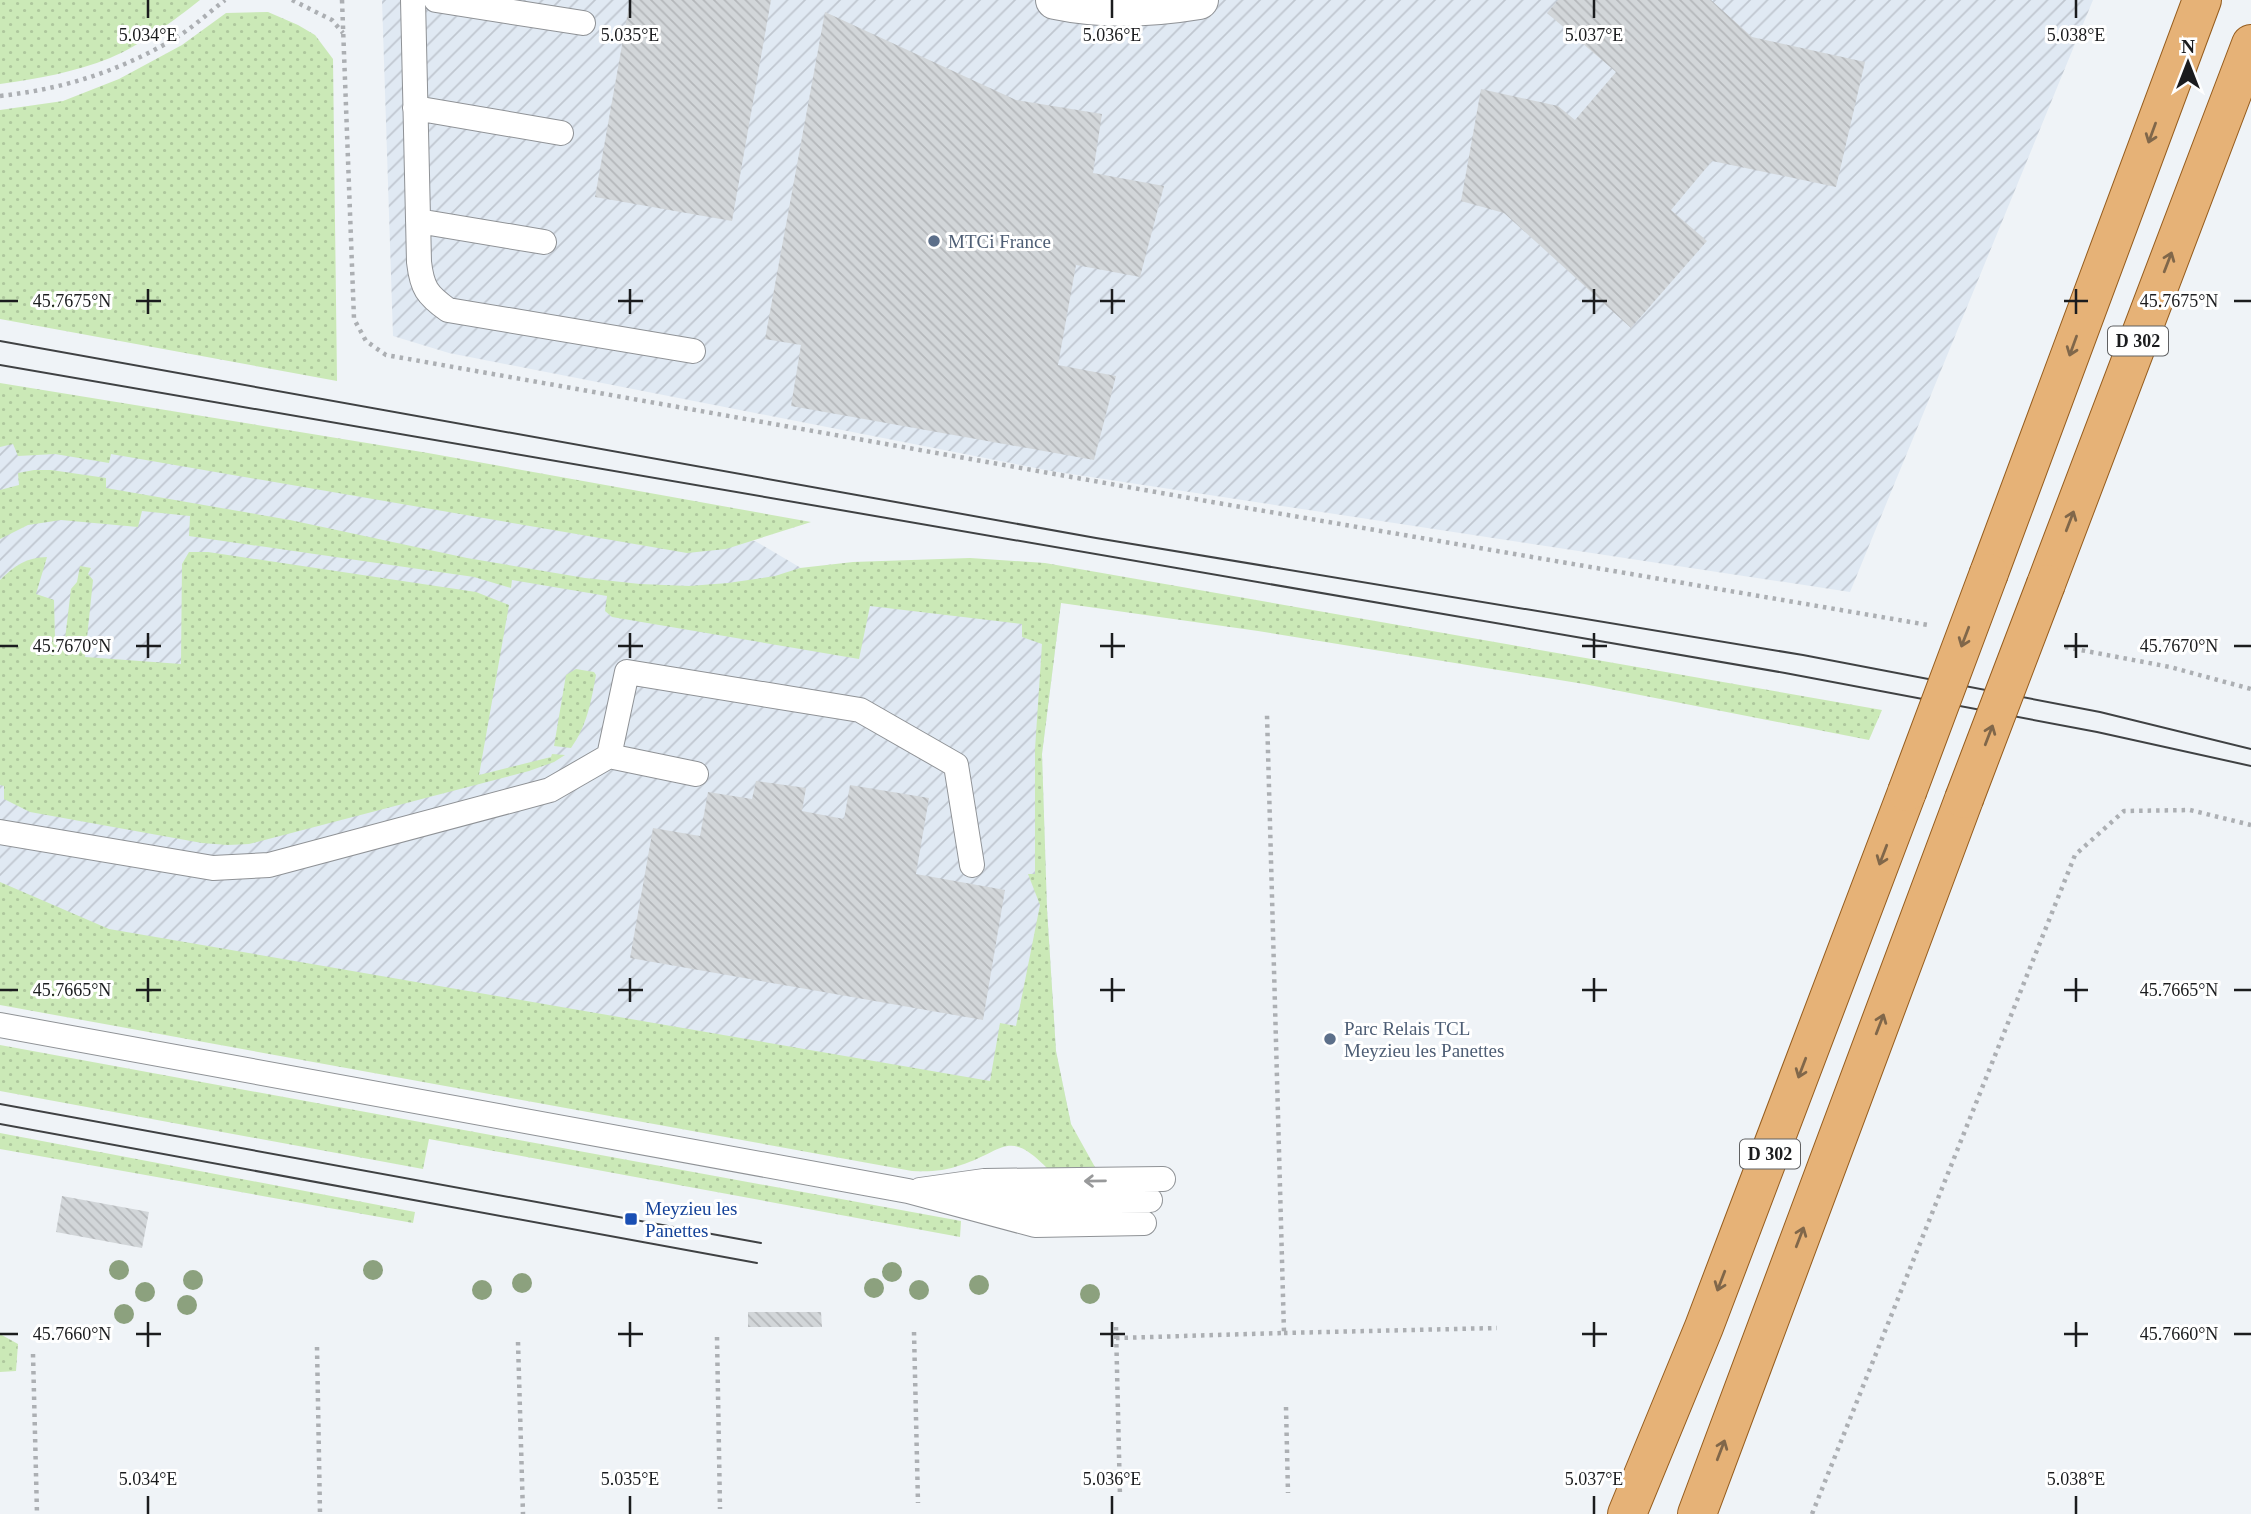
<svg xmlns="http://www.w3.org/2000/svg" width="2251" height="1514" viewBox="0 0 2251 1514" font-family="'Times New Roman',serif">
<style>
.industrial{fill:url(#industrial-furrows)}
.grass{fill:url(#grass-dots)}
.building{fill:url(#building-back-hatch)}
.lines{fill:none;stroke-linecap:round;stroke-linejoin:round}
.service-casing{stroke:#8f9296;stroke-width:26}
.minor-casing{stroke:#8f9296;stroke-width:40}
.primary-casing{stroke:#955c1d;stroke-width:40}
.path{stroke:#acafb3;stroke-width:4.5;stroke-dasharray:3.5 5;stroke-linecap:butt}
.service{stroke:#fff;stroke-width:24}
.minor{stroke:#fff;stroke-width:38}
.primary{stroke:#e6b277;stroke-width:38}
.tram{stroke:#3f4143;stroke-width:2}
.primary-bridge-casing{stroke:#955c1d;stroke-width:40;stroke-linecap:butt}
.primary-bridge{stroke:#e6b277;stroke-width:38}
.tree{fill:#8ca17e}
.oneway{stroke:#80674a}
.oneway2{stroke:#98999a}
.ticks{fill:none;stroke:#1b1c1e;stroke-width:2.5}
.service-dot{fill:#5c6f8a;stroke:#fff;stroke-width:2.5}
.transit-dot{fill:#1a4fb4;stroke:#fff;stroke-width:2.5}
.labels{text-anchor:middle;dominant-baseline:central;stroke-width:6;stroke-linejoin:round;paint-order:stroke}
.shield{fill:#fff;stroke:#5f6062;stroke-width:2}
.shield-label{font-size:18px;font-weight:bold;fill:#1b1c1e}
.service-label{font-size:19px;fill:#4e5e75;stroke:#fff;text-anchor:start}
.transit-label{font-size:19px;fill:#164399;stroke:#fff;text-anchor:start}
.ticks-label{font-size:18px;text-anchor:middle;fill:#1b1c1e;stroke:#fff;stroke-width:6;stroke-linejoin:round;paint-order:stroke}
</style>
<defs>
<pattern id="industrial-furrows" width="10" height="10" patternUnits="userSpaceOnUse" patternTransform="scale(1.75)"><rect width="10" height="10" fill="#e0e9f3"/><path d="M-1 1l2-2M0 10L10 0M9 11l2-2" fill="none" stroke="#c0c7d0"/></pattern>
<pattern id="grass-dots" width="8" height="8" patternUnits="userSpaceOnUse" patternTransform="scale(1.75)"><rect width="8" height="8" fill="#cbe9b7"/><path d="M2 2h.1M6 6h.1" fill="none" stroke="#aec79d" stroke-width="1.8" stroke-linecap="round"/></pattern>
<pattern id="building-back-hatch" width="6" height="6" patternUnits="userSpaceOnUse" patternTransform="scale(1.75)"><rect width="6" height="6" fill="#d2d6d9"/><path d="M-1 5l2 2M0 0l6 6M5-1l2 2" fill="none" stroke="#b4b7ba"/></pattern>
</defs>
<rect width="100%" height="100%" fill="#eff3f7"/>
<path class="industrial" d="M382 0H2093L1850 592 1051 471 449 353 393 336Z
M0 412 755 541 801 568 1061 603 1042 754 1047 909 1056 1051 1071 1124 0 935Z"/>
<path class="grass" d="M0 0H200C175 20 139 46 110 58 75 72 37 79 0 84Z
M268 12 298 25 315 35 333 59 337 381 0 319V110L63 101 119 79 182 45 226 13Z
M0 383 428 453 811 522 726 549 687 553 111 454 109 463 55 454 18 456 13 444 0 447Z
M34 470H51L106 478V488L290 520 467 558 585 578 640 584 689 586 728 583 775 576 800 568 853 562 970 558 1045 563 1882 710 1869 740 1584 684 1258 631 1061 603 1042 754 1047 909 1056 1051 1071 1124 1096 1169 1049 1170C1008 1128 1006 1150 961 1165 945 1171 929 1172 912 1171L0 1005V882L109 929 990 1081 1000 1023 1016 1026 1040 905 1028 874H1035V749L1042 644 1022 637V624L870 606 859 659 612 617 605 611 607 596 512 580 511 588 474 577 189 536 190 516 142 511 138 527 61 520 28 525 0 539V490L19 485 18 473Z
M189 552H208L476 592 509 605 479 775 551 757 552 754 565 755 554 762 529 771 249 844 228 845 202 843 30 812 4 799V786L0 785V580C14 566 27 557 47 557L36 594 54 600 55 639H65L71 589 77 582 80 566 91 568 88 574 93 580 85 657 181 664 182 564Z
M576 669 594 672 596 675C591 702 587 726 571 748L554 746 566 675Z
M0 1045 961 1221 960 1237 429 1139 423 1169 0 1091Z
M0 1133 415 1212 413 1223 0 1149Z
M0 1334 18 1344 16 1371 0 1372Z"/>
<path class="building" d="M630 0H771L732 221 595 197Z
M1558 0H1711L1752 37 1865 62 1836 187 1712 161 1671 210 1707 241 1631 328 1504 213 1461 201 1481 89 1558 106 1575 120 1616 72 1547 13Z
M825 12 1016 100 1102 114 1093 173 1164 186 1140 277 1076 265 1058 365 1116 376 1094 460 791 406 801 345 765 339Z
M756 781 806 788 802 811 844 819 850 785 929 798 916 874 1005 890 983 1020 630 958 653 828 700 836 708 792 752 799Z
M62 1196 149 1212 142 1248 56 1232Z
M748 1312H821L822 1327H748Z"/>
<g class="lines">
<g class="service-casing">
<path id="service" d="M413 0 419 262C422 288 427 295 448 310L693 351
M436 0 583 23
M415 108 561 133
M418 221 544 242
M609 756 696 774
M0 832 213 868 269 865 550 790 609 756 627 672 860 710 956 765 972 865
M0 1025 908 1191 1035 1225 1144 1223
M920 1190 984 1181 1163 1179
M979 1198 1017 1201 1150 1200"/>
</g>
<g class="minor-casing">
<path id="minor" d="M1055 0C1102 10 1151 8 1199 0"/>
</g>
<g class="primary-casing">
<path id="primary" d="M1989 573 2202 0
M2046 584 2251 44
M1627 1514 1704 1327 1907 792
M1697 1514 1964 799"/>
</g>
<path class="path" d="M292 0 332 20 343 33
M342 0 354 319 366 341 386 355 1212 502 1928 625
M0 96C62 89 114 73 169 42 189 31 207 14 225 0
M2065 647 2170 667 2251 689
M1116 1327 1120 1497
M914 1332 918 1503
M1284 1333 1497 1328
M717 1337 720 1509
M1116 1338 1284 1333 1267 715
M518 1342 523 1514
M317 1347 320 1514
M33 1354 37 1514
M1286 1407 1288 1493
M1812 1514 2075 855 2124 811 2190 810 2251 825"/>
<use href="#service" class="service"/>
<use href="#minor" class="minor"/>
<use href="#primary" class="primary"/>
<path class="tram" d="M0 341 1096 538 1803 655 2100 712 2251 749
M0 365 1785 673 2097 732 2251 766
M0 1104 761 1243
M0 1124 757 1263"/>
<g class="primary-bridge-casing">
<path id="primary-bridge" d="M1907 792 1989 573
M1964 799 2046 584"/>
</g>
<use href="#primary-bridge" class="primary-bridge"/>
</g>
<g class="tree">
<circle cx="119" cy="1270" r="10"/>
<circle cx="373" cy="1270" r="10"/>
<circle cx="892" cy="1272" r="10"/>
<circle cx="193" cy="1280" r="10"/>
<circle cx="522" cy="1283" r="10"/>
<circle cx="979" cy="1285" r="10"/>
<circle cx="874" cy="1288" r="10"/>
<circle cx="482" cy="1290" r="10"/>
<circle cx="919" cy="1290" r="10"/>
<circle cx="145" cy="1292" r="10"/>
<circle cx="1090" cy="1294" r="10"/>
<circle cx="187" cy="1305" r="10"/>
<circle cx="124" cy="1314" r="10"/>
</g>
<defs><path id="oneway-shaft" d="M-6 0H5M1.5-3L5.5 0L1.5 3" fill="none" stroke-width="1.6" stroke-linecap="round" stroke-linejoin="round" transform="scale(1.75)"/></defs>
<g class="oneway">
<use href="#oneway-shaft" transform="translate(2152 133) rotate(110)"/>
<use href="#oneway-shaft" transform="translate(2168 262) rotate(-69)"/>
<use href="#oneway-shaft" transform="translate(2073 346) rotate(110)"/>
<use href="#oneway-shaft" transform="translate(2070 521) rotate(-69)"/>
<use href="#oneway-shaft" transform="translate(1965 637) rotate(111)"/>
<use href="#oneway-shaft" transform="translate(1989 735) rotate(-69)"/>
<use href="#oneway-shaft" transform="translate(1883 855) rotate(111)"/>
<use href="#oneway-shaft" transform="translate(1880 1024) rotate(-69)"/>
<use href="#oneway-shaft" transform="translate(1802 1068) rotate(111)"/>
<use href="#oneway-shaft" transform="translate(1800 1237) rotate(-69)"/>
<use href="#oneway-shaft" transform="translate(1721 1281) rotate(111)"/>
<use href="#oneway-shaft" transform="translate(1721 1450) rotate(-69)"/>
</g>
<use class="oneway2" href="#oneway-shaft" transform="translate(1095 1181) rotate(179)"/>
<path class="ticks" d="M148 0V18M630 0V18M1112 0V18M1594 0V18M2076 0V18M148 289V314M630 289V314M1112 289V314M1594 289V314M2076 289V314M0 301H18M136 301H161M618 301H643M1100 301H1125M1582 301H1607M2064 301H2088M2234 301H2251M148 633V658M630 633V658M1112 633V658M1594 633V658M2076 633V658M0 646H18M136 646H161M618 646H643M1100 646H1125M1582 646H1607M2064 646H2088M2234 646H2251M148 978V1002M630 978V1002M1112 978V1002M1594 978V1002M2076 978V1002M0 990H18M136 990H161M618 990H643M1100 990H1125M1582 990H1607M2064 990H2088M2234 990H2251M148 1322V1347M630 1322V1347M1112 1322V1347M1594 1322V1347M2076 1322V1347M0 1334H18M136 1334H161M618 1334H643M1100 1334H1125M1582 1334H1607M2064 1334H2088M2234 1334H2251M148 1496V1514M630 1496V1514M1112 1496V1514M1594 1496V1514M2076 1496V1514"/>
<g class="service-dot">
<circle cx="934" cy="241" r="7"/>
<circle cx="1330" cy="1039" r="7"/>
</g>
<rect class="transit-dot" x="624" y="1212" width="14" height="14" rx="3.5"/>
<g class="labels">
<g class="shield">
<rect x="2108" y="326.5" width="60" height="29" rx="5"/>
<rect x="1740" y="1139.5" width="60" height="29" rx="5"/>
</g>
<g class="shield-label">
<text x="2138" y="341">D 302</text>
<text x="1770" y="1154">D 302</text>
</g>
<g class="service-label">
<text x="948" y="241">MTCi France</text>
<text x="1344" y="1028">Parc Relais TCL<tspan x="1344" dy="22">Meyzieu les Panettes</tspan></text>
</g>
<g class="transit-label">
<text x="645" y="1208">Meyzieu les<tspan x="645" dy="22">Panettes</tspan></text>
</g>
</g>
<g class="ticks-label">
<text x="148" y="41">5.034°E</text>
<text x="630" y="41">5.035°E</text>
<text x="1112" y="41">5.036°E</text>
<text x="1594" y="41">5.037°E</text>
<text x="2076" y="41">5.038°E</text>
<text x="72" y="307">45.7675°N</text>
<text x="2179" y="307">45.7675°N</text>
<text x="72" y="652">45.7670°N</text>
<text x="2179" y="652">45.7670°N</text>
<text x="72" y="996">45.7665°N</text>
<text x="2179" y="996">45.7665°N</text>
<text x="72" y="1340">45.7660°N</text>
<text x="2179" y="1340">45.7660°N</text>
<text x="148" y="1485">5.034°E</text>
<text x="630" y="1485">5.035°E</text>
<text x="1112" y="1485">5.036°E</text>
<text x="1594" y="1485">5.037°E</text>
<text x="2076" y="1485">5.038°E</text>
</g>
<g transform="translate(2188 63)" stroke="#ffffff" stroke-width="5" paint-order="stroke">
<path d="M0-5L12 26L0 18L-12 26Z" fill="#1b1c1e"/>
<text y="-10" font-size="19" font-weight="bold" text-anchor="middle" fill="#1b1c1e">N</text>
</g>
</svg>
